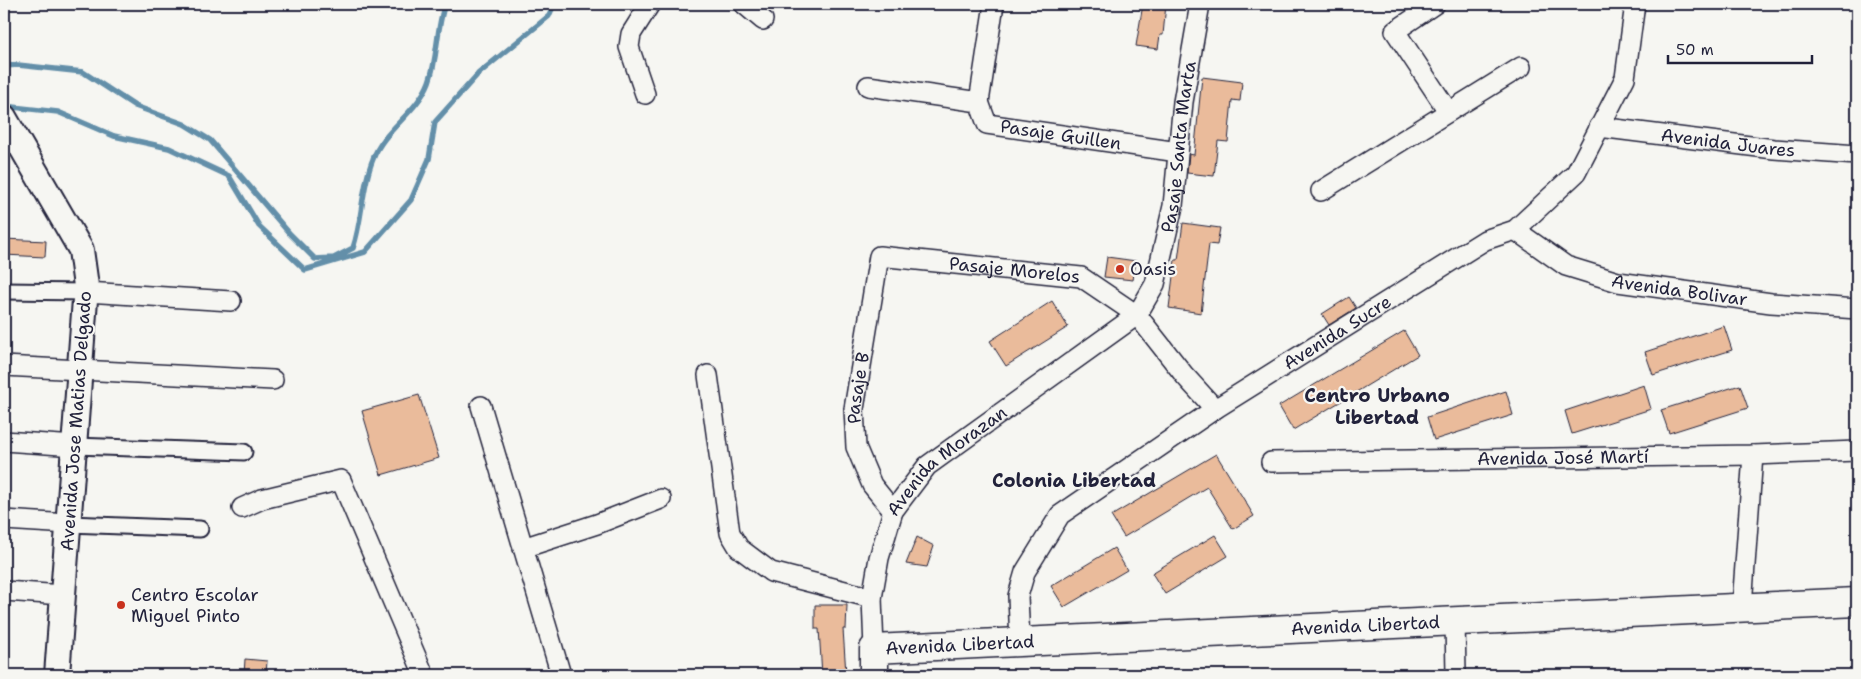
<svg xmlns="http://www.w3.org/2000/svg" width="1861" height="679" viewBox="0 0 1861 679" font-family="'Shantell Sans',sans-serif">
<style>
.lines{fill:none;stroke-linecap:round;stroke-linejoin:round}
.stream{stroke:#648fa9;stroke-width:5.5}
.building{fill:#eabb9b;stroke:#22223b}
.pedestrian-casing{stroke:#22223b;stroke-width:19}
.minor-casing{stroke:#22223b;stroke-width:22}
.tertiary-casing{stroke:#22223b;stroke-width:28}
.secondary-casing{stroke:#22223b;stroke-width:31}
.pedestrian{stroke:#f6f6f2;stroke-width:15}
.minor{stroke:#f6f6f2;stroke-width:19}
.tertiary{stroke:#f6f6f2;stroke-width:24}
.secondary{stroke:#f6f6f2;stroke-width:28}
.poi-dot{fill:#c8321e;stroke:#f6f6f2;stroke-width:2}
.labels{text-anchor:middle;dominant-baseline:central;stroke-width:4.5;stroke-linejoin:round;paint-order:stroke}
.street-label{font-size:18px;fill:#22223b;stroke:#f6f6f2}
.poi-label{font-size:18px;fill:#22223b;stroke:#f6f6f2;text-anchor:start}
.neighbourhood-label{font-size:19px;font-weight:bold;fill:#22223b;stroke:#f6f6f2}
</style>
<rect width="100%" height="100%" fill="#f6f6f2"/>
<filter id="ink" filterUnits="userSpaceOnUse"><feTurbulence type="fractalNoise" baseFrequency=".02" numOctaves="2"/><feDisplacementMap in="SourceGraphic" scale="10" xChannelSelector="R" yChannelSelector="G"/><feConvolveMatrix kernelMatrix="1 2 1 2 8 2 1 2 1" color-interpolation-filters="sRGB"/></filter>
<g filter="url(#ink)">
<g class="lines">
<path class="stream" d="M4 66 18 65 83 72 135 106 184 124 210 140 290 234 315 259 334 258 353 248C363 219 361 188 373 159 384 129 417 113 429 82 438 58 436 28 445 4
M4 106 58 112 114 136 169 148 229 176 259 226 305 270 365 252 411 200 429 159 435 122 478 74 549 16 554 4"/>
</g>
<path class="building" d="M1143 4H1166L1163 35H1160L1158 49 1136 46Z
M1202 77 1242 82 1240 101 1232 100 1228 142 1218 141 1214 176 1187 173 1189 154 1194 155Z
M1183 223 1220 228 1217 245 1209 244 1201 313 1169 308 1175 260H1178Z
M4 239 46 241 45 257 4 255Z
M1107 257 1136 261 1133 280 1104 277Z
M1349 297 1356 308 1329 325 1322 314Z
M1052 301 1068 327 1006 366 990 341Z
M1724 326 1732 350 1653 375 1645 352Z
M1404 331 1418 355 1293 430 1279 406Z
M1644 385 1651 409 1572 434 1565 411Z
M1740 385 1748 408 1669 433 1661 410Z
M1506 391 1513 415 1434 440 1427 417Z
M419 395 439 458 381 475 362 411Z
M1216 454 1254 516 1233 529 1207 487 1124 537 1111 516Z
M1215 535 1228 556 1165 594 1152 573Z
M917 537 934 546 927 567 906 564Z
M1114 548 1127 570 1064 607 1051 586Z
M815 605H847L846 629H843L846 674 822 675 819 629H815Z
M245 659 267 661 266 675H244Z"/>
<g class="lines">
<g class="pedestrian-casing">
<path id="pedestrian" d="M4 291 86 292
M75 446 244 452
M69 524 200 529"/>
</g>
<g class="minor-casing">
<g id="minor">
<path d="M744 4 763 20"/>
<path d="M1435 4 1395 31 1448 111"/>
<path id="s1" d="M868 86 979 102 987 124 1178 152"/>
<path d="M645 94 629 47 631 34 650 4"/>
<path d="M979 102 994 4"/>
<path id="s2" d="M1599 127 1774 149 1857 155"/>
<path d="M1321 191 1521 67"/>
<path id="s3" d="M1515 230 1566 266 1618 282 1771 303 1857 309"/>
<path d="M86 292 231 301"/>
<path d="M4 366 273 380"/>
<path d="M708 375 730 533 739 548 771 572 872 598"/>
<path d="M481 406 561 675"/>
<path d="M4 441 75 446"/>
<path id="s4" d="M1271 462 1753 455 1857 451"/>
<path d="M242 508 262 499 341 480 424 675"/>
<path id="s5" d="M893 511 872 485 856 447 854 409 879 256 1081 277 1137 315 1185 376 1215 409"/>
<path d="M4 520 69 524"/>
<path d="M523 548 597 524 661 499"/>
<path d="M4 591 63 595"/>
<path d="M1742 606 1753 455"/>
<path d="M1455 620 1456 675"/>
<path id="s6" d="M1020 643 1018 596 1025 572 1060 515 1215 409 1485 240 1515 230 1576 173 1625 78 1635 4"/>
<path id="s7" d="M874 649 872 598 879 558 893 511 927 466 1137 315 1155 284 1173 206 1183 102 1200 4"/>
</g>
</g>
<g class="tertiary-casing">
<path id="tertiary" d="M4 117 81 250 86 286 57 675"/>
</g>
<g class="secondary-casing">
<g id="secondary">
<path id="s8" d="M874 675V649L1857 602"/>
</g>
</g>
<use href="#pedestrian" class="pedestrian"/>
<use href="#minor" class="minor"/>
<use href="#tertiary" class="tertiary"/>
<use href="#secondary" class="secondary"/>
</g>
</g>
<g class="poi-dot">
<circle cx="1120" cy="269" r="5"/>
<circle cx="121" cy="605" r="5"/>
</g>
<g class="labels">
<g class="street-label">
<text stroke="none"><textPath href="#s1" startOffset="210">Pasaje Guillen</textPath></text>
<text stroke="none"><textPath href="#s2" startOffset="130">Avenida Juares</textPath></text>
<text stroke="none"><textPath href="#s7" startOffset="631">Pasaje Santa Marta</textPath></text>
<text stroke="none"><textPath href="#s5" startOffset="404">Pasaje Morelos</textPath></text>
<text stroke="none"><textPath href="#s3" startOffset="179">Avenida Bolivar</textPath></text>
<text stroke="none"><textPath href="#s6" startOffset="471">Avenida Sucre</textPath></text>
<text stroke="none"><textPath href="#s5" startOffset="134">Pasaje B</textPath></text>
<text transform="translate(76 421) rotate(-86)">Avenida Jose Matias Delgado</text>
<text stroke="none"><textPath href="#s4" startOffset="292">Avenida José Martí</textPath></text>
<text stroke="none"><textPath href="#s7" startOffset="215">Avenida Morazan</textPath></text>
<text stroke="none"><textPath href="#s8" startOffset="518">Avenida Libertad</textPath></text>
<text stroke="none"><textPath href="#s8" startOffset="112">Avenida Libertad</textPath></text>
</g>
<g class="poi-label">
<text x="1130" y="269">Oasis</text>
<text x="131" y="595">Centro Escolar<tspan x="131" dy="21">Miguel Pinto</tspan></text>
</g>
<g class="neighbourhood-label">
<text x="1377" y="395">Centro Urbano<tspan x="1377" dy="22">Libertad</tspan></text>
<text x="1074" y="480">Colonia Libertad</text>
</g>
</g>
<rect width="1861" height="679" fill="none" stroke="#f6f6f2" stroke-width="20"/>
<rect x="10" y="10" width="1841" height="659" fill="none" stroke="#22223b" stroke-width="2" filter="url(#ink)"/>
<path d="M1668 55v8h144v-8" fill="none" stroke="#22223b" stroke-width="2.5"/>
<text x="1676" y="55" font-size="15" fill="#22223b" stroke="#f6f6f2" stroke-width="4" paint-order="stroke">50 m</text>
</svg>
